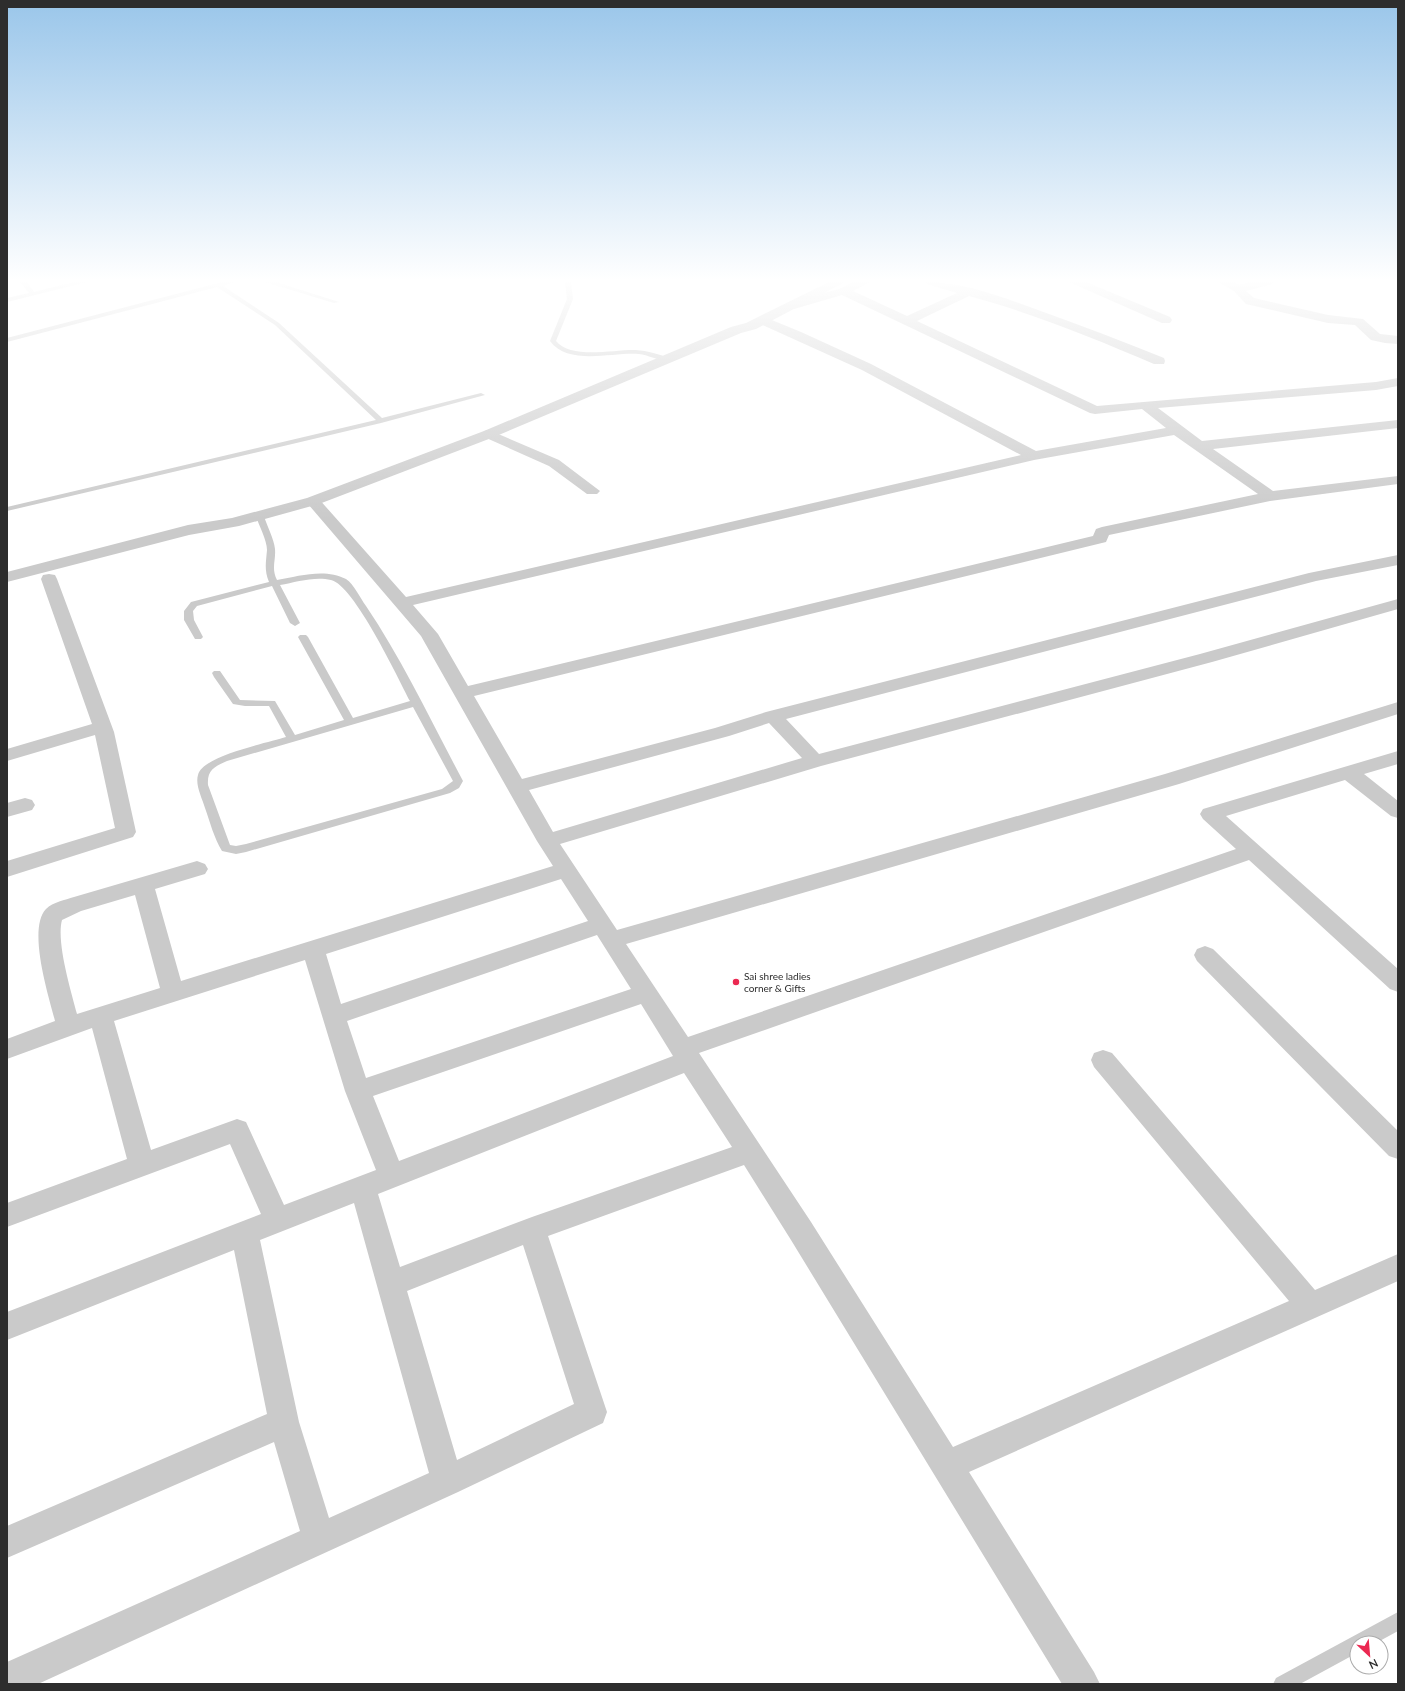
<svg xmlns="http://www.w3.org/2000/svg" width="1405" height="1691" viewBox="0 0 1405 1691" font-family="Lato,sans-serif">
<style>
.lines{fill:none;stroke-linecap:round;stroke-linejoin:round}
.service{fill:#cacaca;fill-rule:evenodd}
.minor{fill:#cacaca;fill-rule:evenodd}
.tertiary{fill:#cacaca;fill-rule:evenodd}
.poi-dot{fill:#eb2851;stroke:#fff;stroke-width:1.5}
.labels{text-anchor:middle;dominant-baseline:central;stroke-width:4;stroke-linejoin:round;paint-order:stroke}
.poi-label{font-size:10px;fill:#2d2d2d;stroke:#fff;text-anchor:start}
</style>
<rect width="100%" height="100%" fill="#fff"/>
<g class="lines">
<path class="service" d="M20 282H27L34 292 74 282H87L7 302V298L29 293Z
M222 282H234L223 286 279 323 382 418 481 393 485 395 381 423 7 511V507L376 420 275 325 217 287 7 342V338Z
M265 282H276L339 302 334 303Z
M565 282H571L573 299 556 341C571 360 615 349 636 350 648 351 659 354 669 358V360C660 362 649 355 639 354 612 352 568 366 550 341L567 299Z
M257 514H260L264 516C267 526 274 539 275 549 276 561 271 568 277 580 299 576 325 568 346 579 354 584 360 598 366 606 403 661 432 723 463 781L459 788 450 793 246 852 236 854 222 851C214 838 210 822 205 808 202 798 195 785 198 775 202 756 267 743 286 737L269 706H245L233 704 214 677 212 673 214 671H220L240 700 275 701 295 735 344 720 298 637 300 635H306L308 637 353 718 410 701C398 678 354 585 331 580 315 576 296 582 280 585L300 623 295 626 290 623 272 586 197 606 193 611 194 620 203 637 201 639H195L184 620V611L191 602 269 582C264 570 266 562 267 550 267 540 259 526 256 516ZM413 707 453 781 442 789 246 844 236 846 230 845 208 785C207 770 214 767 227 761Z
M1398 1612V1631L1376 1643H1357V1653L1300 1684H1273L1276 1678Z"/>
<path class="minor" d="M853 282H870L853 291 907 316 957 293 927 284 925 282C964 282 1002 297 1038 310 1080 325 1122 341 1164 358L1165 361 1164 364H1154C1094 338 1032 313 969 296L917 321 1097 406 1376 382 1398 378V386L1376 390 1158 408 1202 441 1398 420V428L1213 449 1273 491 1398 476V484L1270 501 1109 535 1106 542 474 696 522 779 715 728 766 712 1309 573 1398 555V565L1316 581 786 719 819 754 1200 654 1398 599V609L1212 662 821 766 560 844 617 930 1165 774 1398 702V714L1179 784 626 944 688 1037 1236 849 1203 819 1200 814 1203 809 1398 751V764L1364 774 1398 801V818L1391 816 1345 780 1226 816 1398 969V992L1390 989 1249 860 699 1053 811 1222 953 1447 1289 1301 1094 1067 1091 1060 1094 1053 1103 1050 1112 1053 1315 1290 1398 1254V1281L969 1472 1094 1672 1100 1684H1062L791 1240 744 1165 548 1236 607 1412 603 1423 458 1492 38 1684H7V1662L300 1531 274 1442 7 1558V1526L267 1414 234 1250 7 1340V1312L261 1214 230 1144 7 1227V1203L127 1159 92 1028 7 1059V1039L55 1021C49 997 27 929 46 909 53 902 65 900 74 897L197 861 205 864 208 869 205 874 155 889 181 981 553 866 537 841 421 636 308 504 305 501 308 498H318L406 597 1021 455 862 370 758 323 756 320 762 316 801 332 871 364 1036 451 1166 428 1142 409 1095 414 1090 413 842 295 794 309 788 305 790 302 839 289ZM1174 435 1258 494 1102 527 1096 529 1093 536 468 686 438 634 413 605 1034 460ZM769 723 802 758 553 832 529 790 729 736ZM561 879 588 921 341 1004 326 954ZM135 895 160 988 77 1014C71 991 56 942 62 920L81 911ZM597 935 631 989 366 1078 347 1021ZM305 960 345 1091 376 1170 284 1205 246 1122 237 1119 151 1150 114 1021ZM641 1004 673 1056 399 1161 373 1096ZM684 1073 732 1147 532 1217 400 1267 378 1194ZM354 1203 429 1473 329 1518 299 1422 260 1240ZM523 1245 574 1404 457 1460 407 1291Z
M1069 282H1086L1170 317 1172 320 1170 323H1162Z
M1218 282H1234L1239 285 1251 282H1274L1272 284 1246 291 1254 298 1328 315 1363 319 1380 334 1398 336V344L1385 343 1371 340 1355 325 1328 323 1246 304 1234 291Z
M489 430 559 460 600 491 597 494H587L549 466 484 437 482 434 484 431Z
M49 574 55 575 57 579 114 732 136 832 133 837 7 877V861L115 828 95 735 7 761V749L92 724 41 579 43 575Z
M25 798 32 800 35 805 32 810 7 817V803Z
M1205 946 1213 949 1398 1131V1159L1389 1156 1197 961 1194 955 1197 949Z"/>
<path class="tertiary" d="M829 282H845L756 329 741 333 494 437 319 504 239 526 189 535 7 582V572L188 525 232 518 307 498 484 431 731 327 746 323Z"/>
</g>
<linearGradient id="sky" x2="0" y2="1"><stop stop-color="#9ac6ea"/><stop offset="0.54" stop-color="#fff"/><stop offset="1" stop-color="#fff" stop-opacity="0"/></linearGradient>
<rect width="1405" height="519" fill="url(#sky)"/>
<circle class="poi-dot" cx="736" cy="982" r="4"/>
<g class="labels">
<g class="poi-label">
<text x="744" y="976">Sai shree ladies<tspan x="744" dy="12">corner &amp; Gifts</tspan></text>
</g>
</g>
<rect width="1405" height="1691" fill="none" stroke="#2d2d2d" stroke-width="16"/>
<g transform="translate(1369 1655) rotate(154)"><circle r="19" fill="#ffffff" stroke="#ababab"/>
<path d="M0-3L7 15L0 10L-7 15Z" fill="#eb2851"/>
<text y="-6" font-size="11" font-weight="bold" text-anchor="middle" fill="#2d2d2d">N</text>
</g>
</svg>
